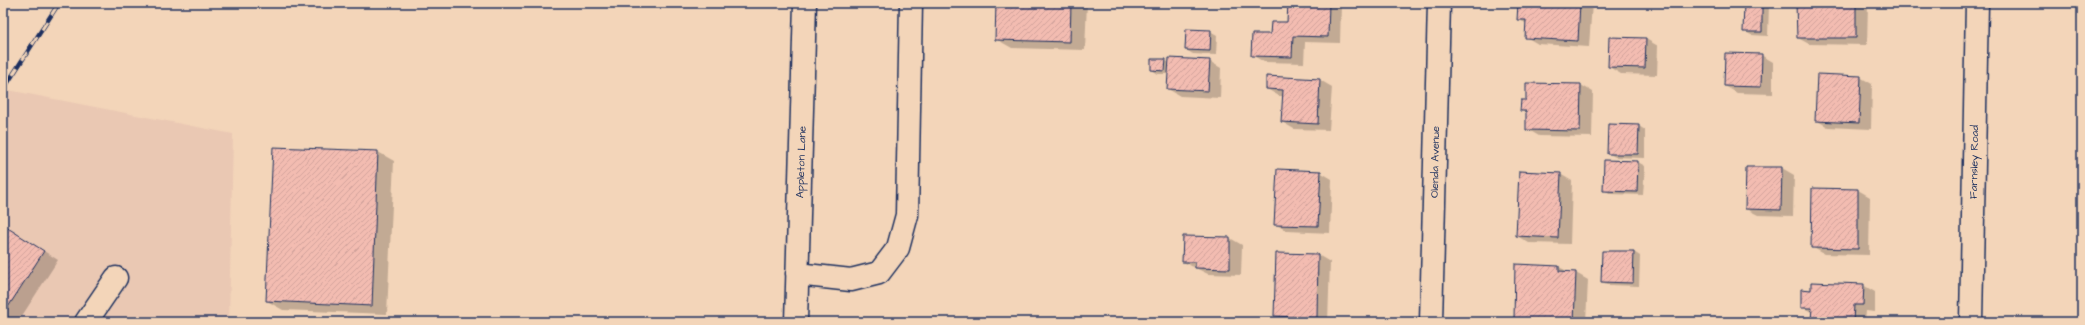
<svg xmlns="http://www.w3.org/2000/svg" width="2085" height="325" viewBox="0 0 2085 325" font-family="'Architects Daughter',sans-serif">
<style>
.built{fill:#eac8b3}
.shadow{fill:#0003}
.building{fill:url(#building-hatch);stroke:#1b2f5e}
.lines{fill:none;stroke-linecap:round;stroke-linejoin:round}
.minor-casing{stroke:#1b2f5e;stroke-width:25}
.minor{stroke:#f3d5b9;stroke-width:22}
.rail-casing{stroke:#1b2f5e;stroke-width:4.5}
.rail{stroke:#f3d5b9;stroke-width:3;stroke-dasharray:9;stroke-linecap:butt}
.labels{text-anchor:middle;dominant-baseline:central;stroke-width:3;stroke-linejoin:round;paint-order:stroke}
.street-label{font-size:11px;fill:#1b2f5e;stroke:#f3d5b9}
</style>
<defs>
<pattern id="building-hatch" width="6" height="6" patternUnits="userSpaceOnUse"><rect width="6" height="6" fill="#f3bcb1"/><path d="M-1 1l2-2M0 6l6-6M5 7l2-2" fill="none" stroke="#d0a29b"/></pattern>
</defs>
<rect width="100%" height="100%" fill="#f3d5b9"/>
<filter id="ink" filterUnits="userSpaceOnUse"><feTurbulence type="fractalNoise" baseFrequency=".025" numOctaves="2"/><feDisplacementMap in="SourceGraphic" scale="8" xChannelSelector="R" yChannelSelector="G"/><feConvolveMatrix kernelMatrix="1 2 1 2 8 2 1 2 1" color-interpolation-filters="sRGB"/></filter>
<g filter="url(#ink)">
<path class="built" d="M3 89 233 134 229 322H3Z"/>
<path class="shadow" d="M997 3H1087L1085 50 1012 48 996 39Z
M1289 3H1341L1340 43 1305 42 1304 63 1264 62 1252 55 1271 35 1288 24Z
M1519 3H1592L1589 47 1538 44 1526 37 1527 24 1518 19Z
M1745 3 1769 4 1768 36 1751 35 1744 31Z
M1797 3H1868L1867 45 1809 44 1798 38Z
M1210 31 1217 35 1216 55 1193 54 1186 50Z
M1646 39 1658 46 1657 75 1621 74 1609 67Z
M1761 55 1773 62V94L1737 93 1725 86Z
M1165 60 1169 63 1209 61 1221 68 1220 98 1180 96 1168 89 1169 74H1158L1152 70Z
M1860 77 1872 84 1871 129 1828 127 1816 120Z
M1320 80 1332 87 1329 130 1294 129 1282 122 1284 96H1279L1267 89Z
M1527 84 1581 85 1593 92 1592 137 1539 136 1527 129V114L1521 110 1527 101Z
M1639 126 1645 130V158L1615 157 1608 153Z
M378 152 394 161 387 314 283 310 267 301Z
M1638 162 1645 166 1643 195 1611 194 1604 190Z
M1782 168 1794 175 1793 216 1758 215 1746 209Z
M1320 172 1332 179 1330 233 1287 231 1275 224Z
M1560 174 1572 181 1570 244 1529 243 1517 236Z
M1858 190 1870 197 1869 255 1824 254 1812 247Z
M3 225 58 260 18 322H3Z
M1230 238 1242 245 1241 275 1208 274 1183 262Z
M1634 252 1640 256 1639 286 1609 285 1602 282Z
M1318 255 1330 262 1328 322H1286L1275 316Z
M1559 267 1569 272 1576 273 1588 280 1586 322H1519L1515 320Z
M1863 285 1875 292V312L1866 311 1865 322H1816L1812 320 1813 313 1802 307 1812 291Z"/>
<path class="building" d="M996 3H1071L1070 42 995 40Z
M1288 3H1329L1328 37 1293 36 1292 57 1251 56 1252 34H1270L1271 22H1287Z
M1518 3H1580L1578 41 1525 38 1526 20H1517Z
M1744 3H1762V32H1743Z
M1796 3H1856V38H1797Z
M1186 29 1211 30 1210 51 1185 50Z
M1609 37 1646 38 1645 68 1608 67Z
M1725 53 1762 54 1761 87 1724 86Z
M1169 58 1210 60 1208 91 1167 89Z
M1151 59H1166L1165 71 1151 70Z
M1817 74 1861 76 1859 123 1815 121Z
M1266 76 1320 79 1318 124 1281 122 1283 90 1266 89Z
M1526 83 1581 84 1580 131 1526 130V111H1520L1521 100H1526Z
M1608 124 1639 125 1638 154H1607Z
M273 147 378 151 372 306 266 301Z
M1604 160 1638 161 1637 192 1603 191Z
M1746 167H1782L1781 210 1745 209Z
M1277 169 1321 171 1318 226 1274 225Z
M1519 171 1561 173 1558 238 1516 236Z
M1812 188 1858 189V249L1811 248Z
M3 225 44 251 3 315Z
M1183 236 1230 237V269L1195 268V262H1182Z
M1602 251H1634L1633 283 1601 282Z
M1276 253 1318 254 1317 318 1274 316Z
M1515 264 1559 266V271L1576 272 1574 322 1514 320Z
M1811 282 1864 284 1863 305H1854L1853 322 1811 320 1812 308H1801V289L1811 290Z"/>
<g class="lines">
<g class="minor-casing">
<path id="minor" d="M797 274 851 280 879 273 898 248 907 215 911 3
M86 322 116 278
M796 322 805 3
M1431 322 1439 3
M1971 322 1977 3"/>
</g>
<use href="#minor" class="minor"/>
<g class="rail-casing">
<path id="rail" d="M3 90 59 3"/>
</g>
<use href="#rail" class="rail"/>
</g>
</g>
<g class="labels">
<g class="street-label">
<text transform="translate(801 162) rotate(-88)">Appleton Lane</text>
<text transform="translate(1435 162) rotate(-89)">Olenda Avenue</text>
<text transform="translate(1974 162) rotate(-89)">Farnsley Road</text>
</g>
</g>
<rect width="2085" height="325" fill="none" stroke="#f3d5b9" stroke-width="16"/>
<rect x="8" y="8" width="2069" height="309" fill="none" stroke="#1b2f5e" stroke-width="1.5" filter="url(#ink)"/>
</svg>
